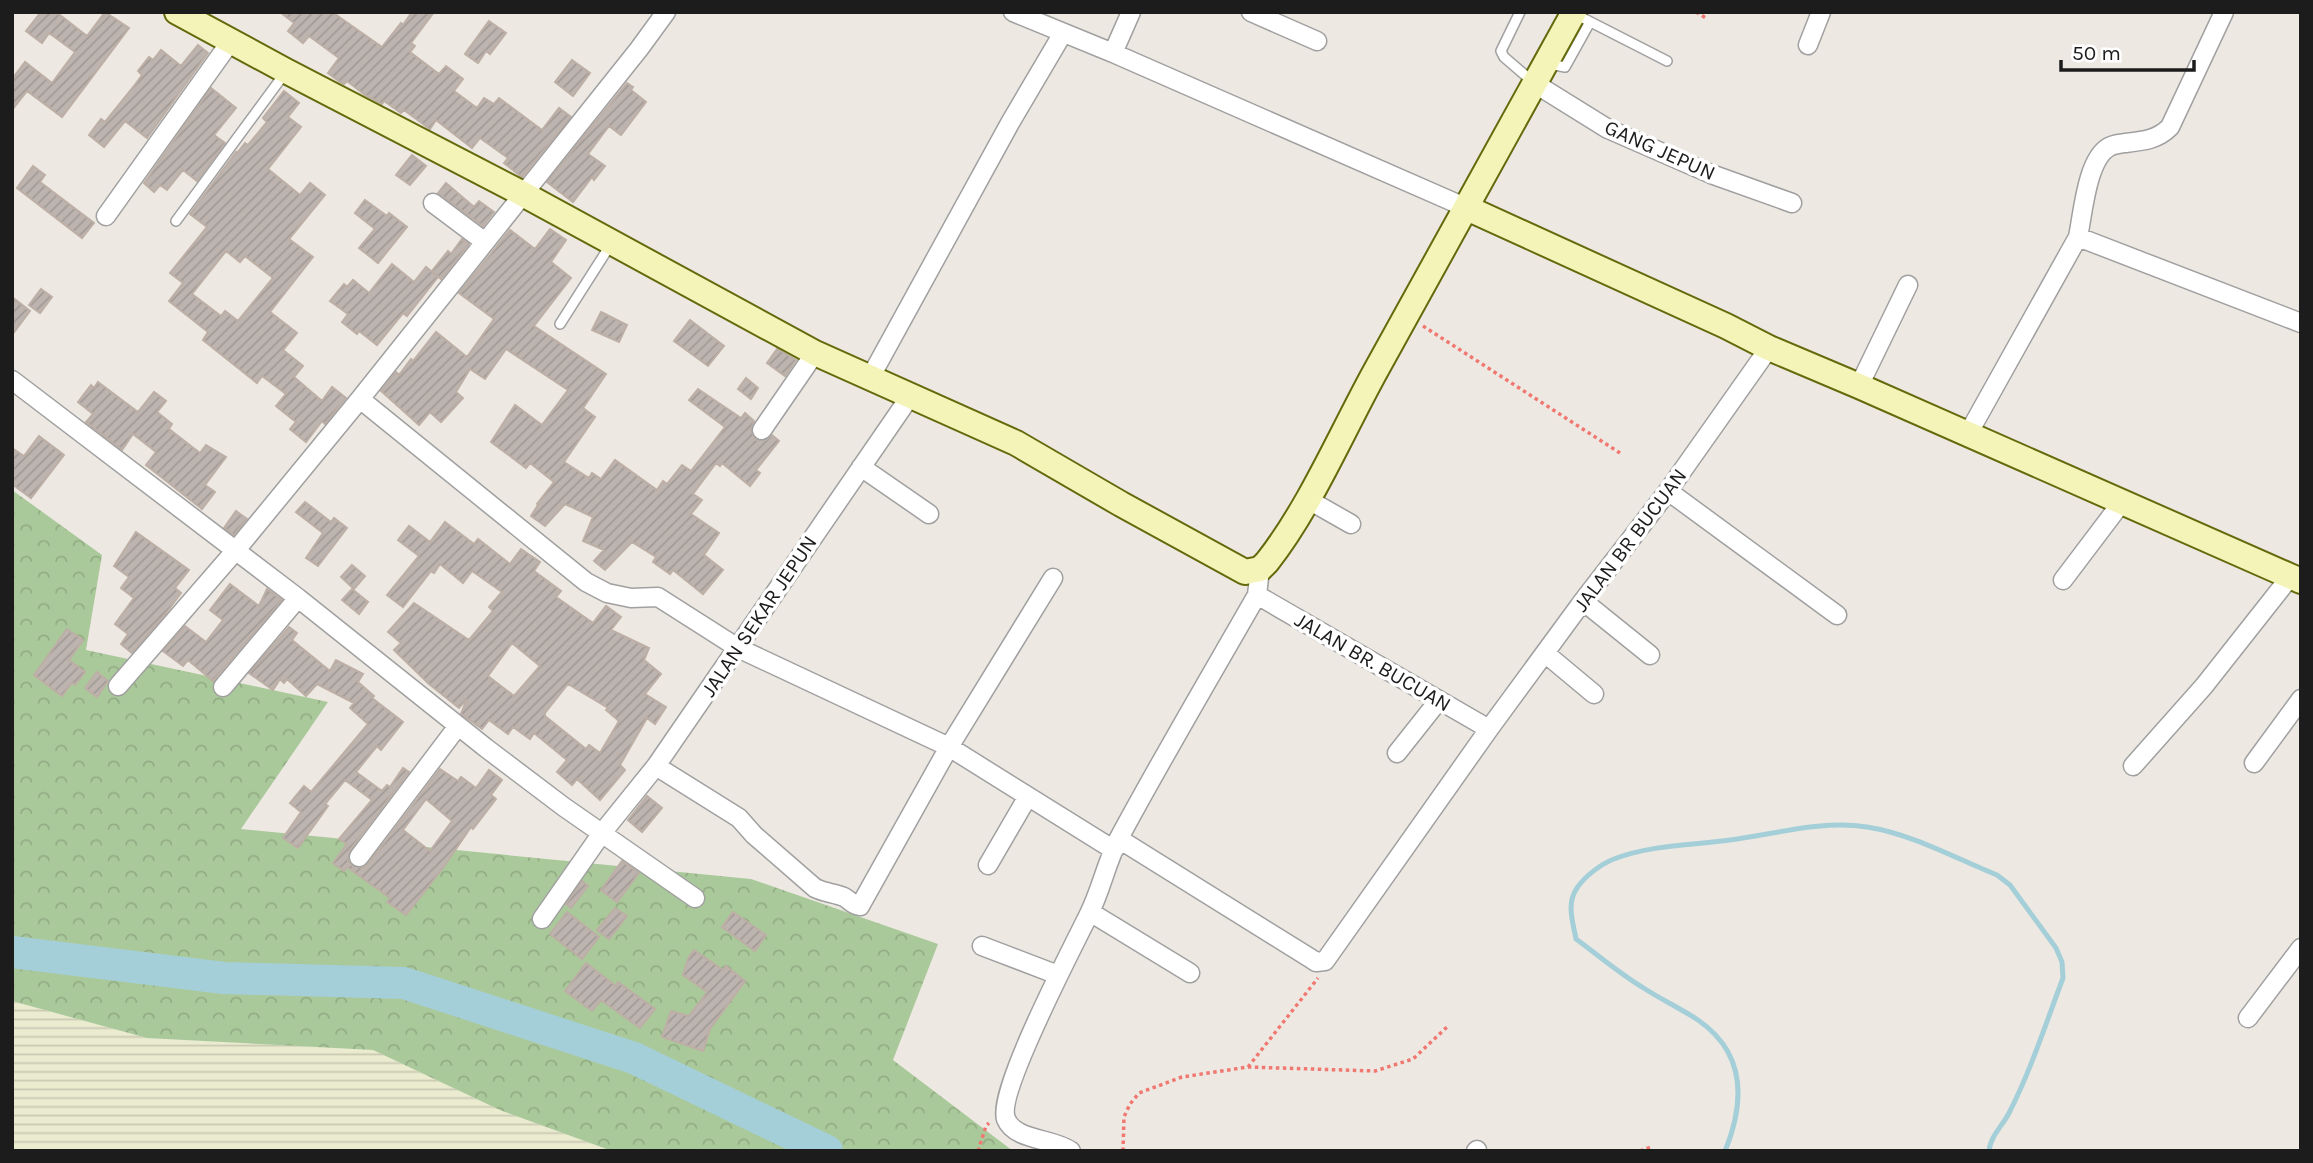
<svg xmlns="http://www.w3.org/2000/svg" width="2313" height="1163" viewBox="0 0 2313 1163" font-family="Karla,sans-serif">
<style>
.farmland{fill:url(#farmland-rules)}
.forest{fill:url(#forest-crowns)}
.lines{fill:none;stroke-linecap:round;stroke-linejoin:round}
.stream{stroke:#a5cfd8;stroke-width:5}
.river{stroke:#a5cfd8;stroke-width:32}
.building{fill:url(#building-hatch);stroke:#bdafa6;stroke-width:2;fill-rule:evenodd}
.lane-casing{stroke:#a0a0a0;stroke-width:12}
.street-casing{stroke:#a0a0a0;stroke-width:21}
.secondary-casing{stroke:#646a0c;stroke-width:28}
.path{stroke:#f07871;stroke-width:3.5;stroke-dasharray:3.5 3.5;stroke-linecap:butt}
.lane{stroke:#fff;stroke-width:9}
.street{stroke:#fff;stroke-width:18}
.secondary{stroke:#f4f4b9;stroke-width:24}
.labels{text-anchor:middle;dominant-baseline:central;stroke-width:7;stroke-linejoin:round;paint-order:stroke}
.street-label{font-size:21px;fill:#1c1c1c;stroke:#fff}
</style>
<defs>
<pattern id="farmland-rules" width="6" height="5" patternUnits="userSpaceOnUse" patternTransform="scale(1.75)"><rect width="6" height="5" fill="#eaebcf"/><path d="M0 2.5h6" fill="none" stroke="#c8c9b1"/></pattern>
<pattern id="forest-crowns" width="20" height="18" patternUnits="userSpaceOnUse" patternTransform="scale(1.75)"><rect width="20" height="18" fill="#aac99a"/><path d="M2 6a3 3 0 1 1 6 0M12 15a3 3 0 1 1 6 0" fill="none" stroke="#92ac84"/></pattern>
<pattern id="building-hatch" width="6" height="6" patternUnits="userSpaceOnUse" patternTransform="scale(1.75)"><rect width="6" height="6" fill="#bdb4af"/><path d="M-1 1l2-2M0 6l6-6M5 7l2-2" fill="none" stroke="#a29a96"/></pattern>
</defs>
<rect width="100%" height="100%" fill="#ede9e2"/>
<path class="farmland" d="M12 1001 147 1038 373 1050 500 1110 612 1151H12Z"/>
<path class="forest" d="M12 490 102 555 86 650 328 702 241 829 751 879 938 944 893 1060 1013 1151H612L500 1110 373 1050 147 1038 12 1001Z"/>
<g class="lines">
<path class="stream" d="M1725 1151C1745 1102 1746 1053 1698 1020 1680 1008 1660 999 1642 987 1619 973 1598 955 1576 939 1573 922 1566 904 1577 888 1585 876 1601 864 1614 859 1650 845 1693 845 1730 840 1776 834 1821 820 1867 827 1912 834 1955 858 1997 875L2010 885 2056 948 2062 962 2063 978C2046 1023 2031 1070 2009 1113 2003 1125 1990 1137 1989 1151"/>
<path class="river" d="M12 952 224 978 404 983 634 1058 827 1151"/>
</g>
<path class="building" d="M41 12H56L87 36 105 12 129 28 62 117 27 91 12 110V79L25 62 52 83 75 52 49 33 42 43 26 31Z
M280 12H332L382 47 401 23 403 25 412 12H434L411 43 415 46 410 52 439 74 446 66 463 79 454 91 477 108 484 98 494 104 499 98 542 130 559 108 571 117 522 177 504 163 508 158 480 138 472 148 436 120 430 129 404 110 401 113 384 101 382 104 365 95 347 81 344 84 340 82 328 73 339 58 309 36 303 43 288 31 294 23Z
M489 21 506 33 490 54 486 51 478 63 465 54Z
M198 45 208 53 147 138 125 121 104 147 89 135 101 119 105 122 134 86 142 75 138 71 149 57 153 60 161 50 181 66Z
M572 60 590 73 573 96 555 82Z
M627 83 633 87 631 90 646 102 621 135 609 126 588 154 605 166 594 180 592 177 573 202 547 182Z
M211 88 236 108 214 135 225 143 197 181 183 170 167 190 160 185 154 192 144 183Z
M284 91 299 103 288 117 301 127 268 169 300 195 310 183 325 195 289 239 313 257 270 312 297 333 283 350 303 366 294 377 322 401 332 387 346 398 325 424 322 421 306 442 290 429 296 422 276 406 286 394 262 376 257 383 203 340 208 332 169 301 183 283 170 273 207 227 190 214 236 152 237 153 245 143 248 145 267 122 263 118ZM226 251 240 262 245 256 273 278 238 321 225 311 221 316 192 294Z
M412 155 426 166 410 185 396 175Z
M33 166 45 175 40 182 94 223 82 238 17 188Z
M446 183 474 207 479 201 494 212 483 226 438 193Z
M365 200 387 216 389 213 407 227 378 263 359 248 375 229 355 213Z
M550 229 566 240 551 262 571 278 534 326 606 374 583 408 595 417 564 462 589 478 592 473 601 479 615 460 657 490 663 481 667 484 682 465 691 471 725 427 689 400 698 389 741 418 745 413 754 421 751 430 756 440H766L772 435 779 441 756 470 760 473 750 486 722 463 720 466 716 463 693 494 702 500 691 514 719 533 704 555 723 570 703 594 673 570 670 574 653 562 656 557 632 542 605 570 594 561 604 550 583 541 593 517 565 504 545 526 531 516 538 505 537 504 554 482 530 463 526 468 491 442 515 405 542 425 568 390 506 349 485 379 470 369 456 392 463 398 441 422 430 412 419 425 381 391 396 372 399 375 411 359 413 361 436 332 467 357 494 319 459 293 510 230 535 249Z
M462 239 469 244 441 279 432 271 448 251 451 254Z
M392 264 414 282 426 267 438 277 407 316 403 313 377 345 359 331 357 334 342 322 348 314 330 301 344 284 347 287 353 280 369 293Z
M41 289 52 297 40 313 29 305Z
M12 297 30 311 12 335Z
M601 312 627 325 619 342 592 330Z
M690 320 724 346 708 366 674 341Z
M777 349 796 360 785 376 767 363Z
M746 378 758 388 751 399 738 389Z
M98 382 138 412 154 392 166 401 157 412 172 424 169 429 200 453 206 445 226 457 205 485 215 492 202 509 146 465 156 452 133 434 122 450 86 422 93 414 78 402 91 385 94 388Z
M39 436 64 455 31 498 12 484V448L24 456Z
M305 502 331 522 334 518 347 528 318 566 306 558 323 533 296 512Z
M236 511 247 519 234 535 224 528Z
M445 522 474 544 478 539 510 564 521 549 540 562 534 571 561 591 556 597 593 623 606 606 621 617 611 630 649 648 644 660 661 674 645 694 666 707 655 724 647 718 620 765 625 770 600 800 577 779 572 785 557 772 567 760 534 733 530 739 513 727 508 734 489 720 482 729 461 714 467 699 459 708 429 684 394 650 401 643 388 632 414 603 469 640 493 611 489 607 502 592 472 571 463 583 440 564 434 573 431 571 403 607 387 595 419 556 398 540 409 526 430 542ZM512 643 540 666 514 696 488 676ZM568 684 608 708 606 710 619 721 600 753 589 745 586 749 545 716V713Z
M136 532 189 570 175 588 181 593 167 612 132 653 121 644 128 634 115 624 134 598 121 588 129 577 114 566Z
M352 565 365 576 354 589 341 577Z
M230 584 259 606 267 589 282 600 213 681 188 660 183 666 163 651 185 626 206 642 223 620 210 610Z
M352 589 368 602 359 614 342 600Z
M289 627 297 633 292 640 330 671 336 660 363 674 358 682 374 696 372 698 403 722 381 750 377 746 356 772 382 791 387 785 390 787 403 768 409 772 350 850 348 861 353 866 363 868 368 864 440 769 458 781 461 777 476 788 489 770 502 780 491 795 496 799 473 829 471 827 443 868 406 915 387 902 390 898 347 867 344 871 333 863 347 844 339 839 372 800 345 780 325 804 328 806 298 848 283 838 301 812 290 803 304 786 311 792 368 724 350 708 354 703 317 684 306 696 287 679 284 683 280 679 273 690 249 673ZM426 799 452 821 430 851 403 830Z
M67 629 83 640 69 660 85 672 75 685 72 683 62 696 34 675Z
M97 672 108 681 97 697 85 688Z
M647 796 662 808 642 832 628 820Z
M622 861 639 873 617 902 601 890Z
M582 881 588 886 571 908 566 904Z
M615 908 627 916 609 939 597 930Z
M567 912 599 937 582 959 550 934Z
M733 912 766 935 755 951 722 927Z
M694 950 723 970 726 966 745 981 710 1029 703 1051 662 1037 671 1011 689 1016 707 992 683 975 688 959Z
M586 963 616 986 618 982 655 1009 640 1028 601 1000 592 1011 565 991Z"/>
<g class="lines">
<g class="lane-casing">
<path id="lane" d="M1520 12 1501 51 1504 57 1533 82
M1575 14 1667 61
M1549 64 1565 67 1590 22
M176 221 285 73
M560 324 611 244"/>
</g>
<g class="street-casing">
<path id="street" d="M1013 12 1113 53 1467 208
M1251 12 1317 41
M1808 45 1821 12
M1113 53 1131 12
M1534 83 1608 129 1711 174 1792 203
M433 203 485 242
M106 216 231 41
M2078 237C2083 213 2087 159 2109 147 2114 144 2120 144 2125 143 2143 141 2157 140 2170 127L2224 12
M870 378 1010 123 1063 33
M12 380 298 598 486 748 564 807 695 898
M1859 386 1908 285
M360 399 586 582 607 593 631 598 658 597 738 648 949 747 1114 850
M762 430 815 353
M1968 434 2078 237 2301 323
M861 467 929 514
M1668 491 1837 615
M1307 499 1351 524
M2063 580 2122 502
M1257 595 1489 729
M1583 601 1650 655
M1546 654 1594 694
M118 686 236 550 360 399 639 49 666 12
M223 687 298 598
M1397 753 1439 700
M2254 763 2301 699
M656 766 739 818 754 835 815 888C825 893 835 893 844 897 851 901 852 905 860 906L949 747 1053 578
M2133 766 2204 686 2290 577
M1119 839 1310 958 1316 962 1325 961 1489 729 1583 601 1668 491 1769 348
M359 857 458 726
M988 865 1027 798
M1090 912 1190 973
M542 919 602 833 656 766 911 395
M982 946 1058 975
M2248 1018 2301 948
M1071 1151C1053 1138 1015 1141 1006 1119 996 1093 1074 945 1089 914 1101 890 1106 864 1118 840 1162 758 1210 677 1257 595L1260 569
M1476 1151 1477 1150"/>
</g>
<g class="secondary-casing">
<path id="secondary" d="M177 12 286 71 523 194 815 353 1016 443 1121 504 1245 572 1260 569 1267 562C1309 509 1342 432 1375 372 1441 252 1508 132 1574 12
M1467 208 1726 326 1769 348 1859 386 2301 581"/>
</g>
<path class="path" d="M1696 12 1706 18
M1423 326 1620 453
M1248 1067 1318 978
M978 1151 986 1126 989 1123
M1123 1151 1124 1117 1130 1104 1139 1093 1182 1077 1248 1067 1375 1071 1413 1059 1447 1027
M1640 1151 1651 1147"/>
<use href="#lane" class="lane"/>
<use href="#street" class="street"/>
<use href="#secondary" class="secondary"/>
</g>
<g class="labels">
<g class="street-label">
<text transform="translate(1660 150) rotate(24)">GANG JEPUN</text>
<text transform="translate(1630 540) rotate(-53)">JALAN BR BUCUAN</text>
<text transform="translate(759 616) rotate(-56)">JALAN SEKAR JEPUN</text>
<text transform="translate(1373 662) rotate(30)">JALAN BR. BUCUAN</text>
</g>
</g>
<rect width="2313" height="1163" fill="none" stroke="#1c1c1c" stroke-width="28"/>
<path d="M2061 60v10h133v-10" fill="none" stroke="#1c1c1c" stroke-width="3.5"/>
<text x="2072" y="60" font-size="21" fill="#1c1c1c" stroke="#ffffff" stroke-width="5" paint-order="stroke">50 m</text>
</svg>
